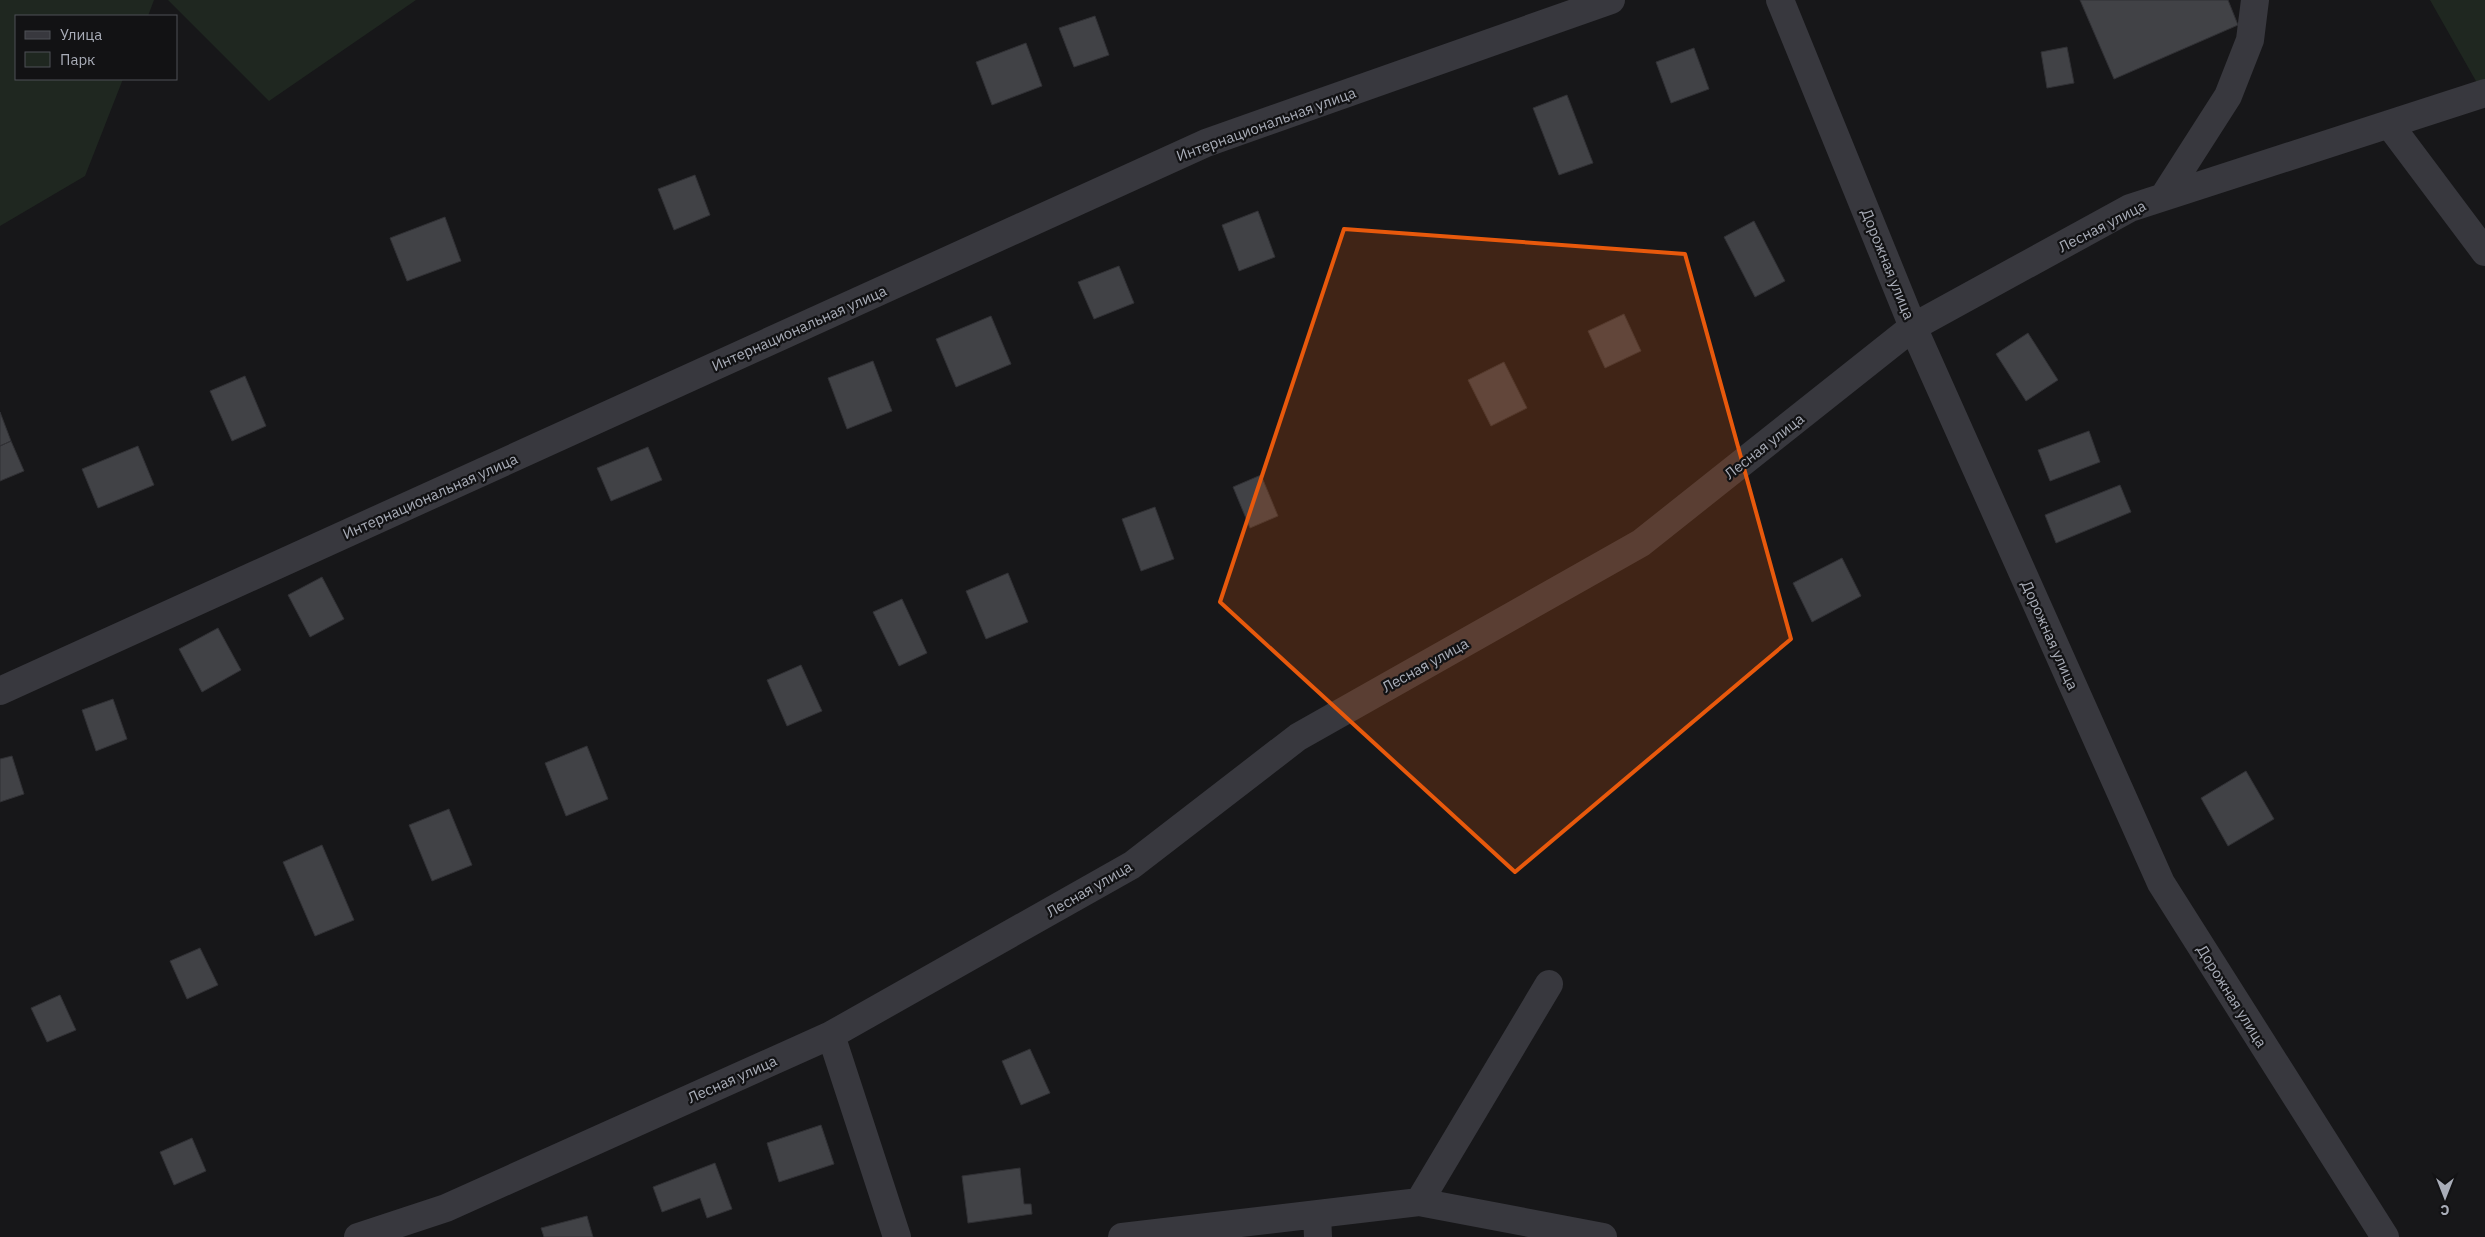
<svg xmlns="http://www.w3.org/2000/svg" width="2485" height="1237" viewBox="0 0 2485 1237" font-family="'IBM Plex Sans',sans-serif">
<style>
.green{fill:#1f2720}
.building{fill:#414246;stroke:#313135}
.lines{fill:none;stroke-linecap:round;stroke-linejoin:round}
.minor{stroke:#38383e;stroke-width:28}
.marked{fill:#e8590c;fill-opacity:0.2;stroke:#e8590c;stroke-width:4;stroke-linejoin:round}
.labels{text-anchor:middle;dominant-baseline:central;stroke-width:4.5;stroke-linejoin:round;paint-order:stroke}
.street-label{font-size:15px;fill:#a9adb8;stroke:#121214}
</style>
<rect width="100%" height="100%" fill="#171719"/>
<path class="green" d="M0 0H154L148 16H16V79H123L85 176 0 226Z
M168 0H416L269 101Z
M2430 0H2485V97Z"/>
<path class="building" d="M2080 0H2228L2238 25 2114 79Z
M1095 16 1109 55 1074 67 1059 28Z
M1026 43 1042 86 992 105 976 62Z
M2067 47 2074 83 2047 88 2041 52Z
M1694 48 1709 89 1671 103 1656 62Z
M1567 95 1593 163 1559 175 1533 108Z
M695 175 710 215 674 230 658 189Z
M1258 211 1275 257 1239 271 1222 225Z
M445 217 461 261 407 281 390 238Z
M1754 221 1785 281 1755 297 1724 237Z
M1119 266 1134 303 1094 319 1078 282Z
M1624 314 1641 351 1605 368 1588 331Z
M991 316 1011 364 956 387 936 339Z
M2028 333 2058 380 2026 401 1996 354Z
M873 361 892 411 847 429 828 378Z
M1504 362 1527 408 1491 426 1468 380Z
M245 376 266 426 232 441 210 391Z
M0 412 11 441 0 446Z
M2089 431 2100 462 2050 481 2038 450Z
M11 441 24 471 0 481V446Z
M138 446 154 485 98 508 82 469Z
M648 447 662 480 611 501 597 468Z
M1261 475 1278 516 1250 528 1233 487Z
M2120 485 2131 512 2056 543 2045 515Z
M1155 507 1174 559 1141 571 1122 519Z
M1842 558 1861 596 1812 622 1793 583Z
M1008 573 1028 622 986 639 966 591Z
M322 577 344 619 310 637 288 595Z
M902 599 927 653 899 666 873 612Z
M218 628 241 670 202 692 179 649Z
M801 665 822 711 787 726 767 680Z
M113 699 127 739 96 751 82 710Z
M587 746 608 799 566 816 545 763Z
M12 756 24 794 0 802V759Z
M2246 771 2274 819 2228 846 2201 798Z
M449 809 472 865 432 881 409 825Z
M322 845 354 920 315 936 283 862Z
M200 948 218 985 187 999 170 961Z
M60 995 76 1030 47 1042 31 1008Z
M1030 1049 1050 1093 1021 1105 1002 1061Z
M821 1125 834 1164 779 1182 767 1143Z
M192 1138 206 1171 174 1185 160 1152Z
M715 1163 732 1209 707 1218 700 1198 662 1212 653 1187Z
M1020 1168 1024 1204H1031L1032 1214 968 1223 962 1176Z
M587 1216 593 1237H544L541 1228Z"/>
<g class="lines">
<path class="minor" d="M1780 0 1913 327 2161 883 2385 1237
M2389 124 2485 252
M2164 196 2228 96 2250 40 2255 0
M0 691 1206 143 1611 0
M831 1035 897 1237
M1419 1202 1603 1237
M1317 1214 1318 1237
M358 1237 446 1208 831 1035 1132 865 1298 737 1641 543 1913 327 2130 208 2485 93
M1122 1237 1419 1202 1549 984"/>
</g>
<path class="marked" d="M1344 229 1685 254 1791 639 1515 872 1220 602Z"/>
<g class="labels">
<g class="street-label">
<text transform="translate(1266 124) rotate(-20)">Интернациональная улица</text>
<text transform="translate(2102 226) rotate(-27)">Лесная улица</text>
<text transform="translate(1888 264) rotate(68)">Дорожная улица</text>
<text transform="translate(799 328) rotate(-24)">Интернациональная улица</text>
<text transform="translate(1764 446) rotate(-38)">Лесная улица</text>
<text transform="translate(430 496) rotate(-24)">Интернациональная улица</text>
<text transform="translate(2050 635) rotate(66)">Дорожная улица</text>
<text transform="translate(1425 665) rotate(-29)">Лесная улица</text>
<text transform="translate(1089 889) rotate(-30)">Лесная улица</text>
<text transform="translate(2232 996) rotate(58)">Дорожная улица</text>
<text transform="translate(732 1079) rotate(-24)">Лесная улица</text>
</g>
</g>
<rect x="15" y="15" width="162" height="65" fill="#121214" stroke="#4e5056"/>
<rect x="25" y="31" width="25" height="8" fill="#38383e" stroke="#4e5056"/>
<text x="60" y="40" font-size="15" fill="#a9adb8">Улица</text>
<rect x="25" y="52" width="25" height="15" fill="#1f2720" stroke="#4e5056"/>
<text x="60" y="65" font-size="15" fill="#a9adb8">Парк</text>
<g transform="translate(2445 1197) rotate(180)" stroke="#121214" stroke-width="4" paint-order="stroke">
<path d="M0-4L9 19L0 12L-9 19Z" fill="#a9adb8"/>
<text y="-8" font-size="14" font-weight="bold" text-anchor="middle" fill="#a9adb8">С</text>
</g>
</svg>
